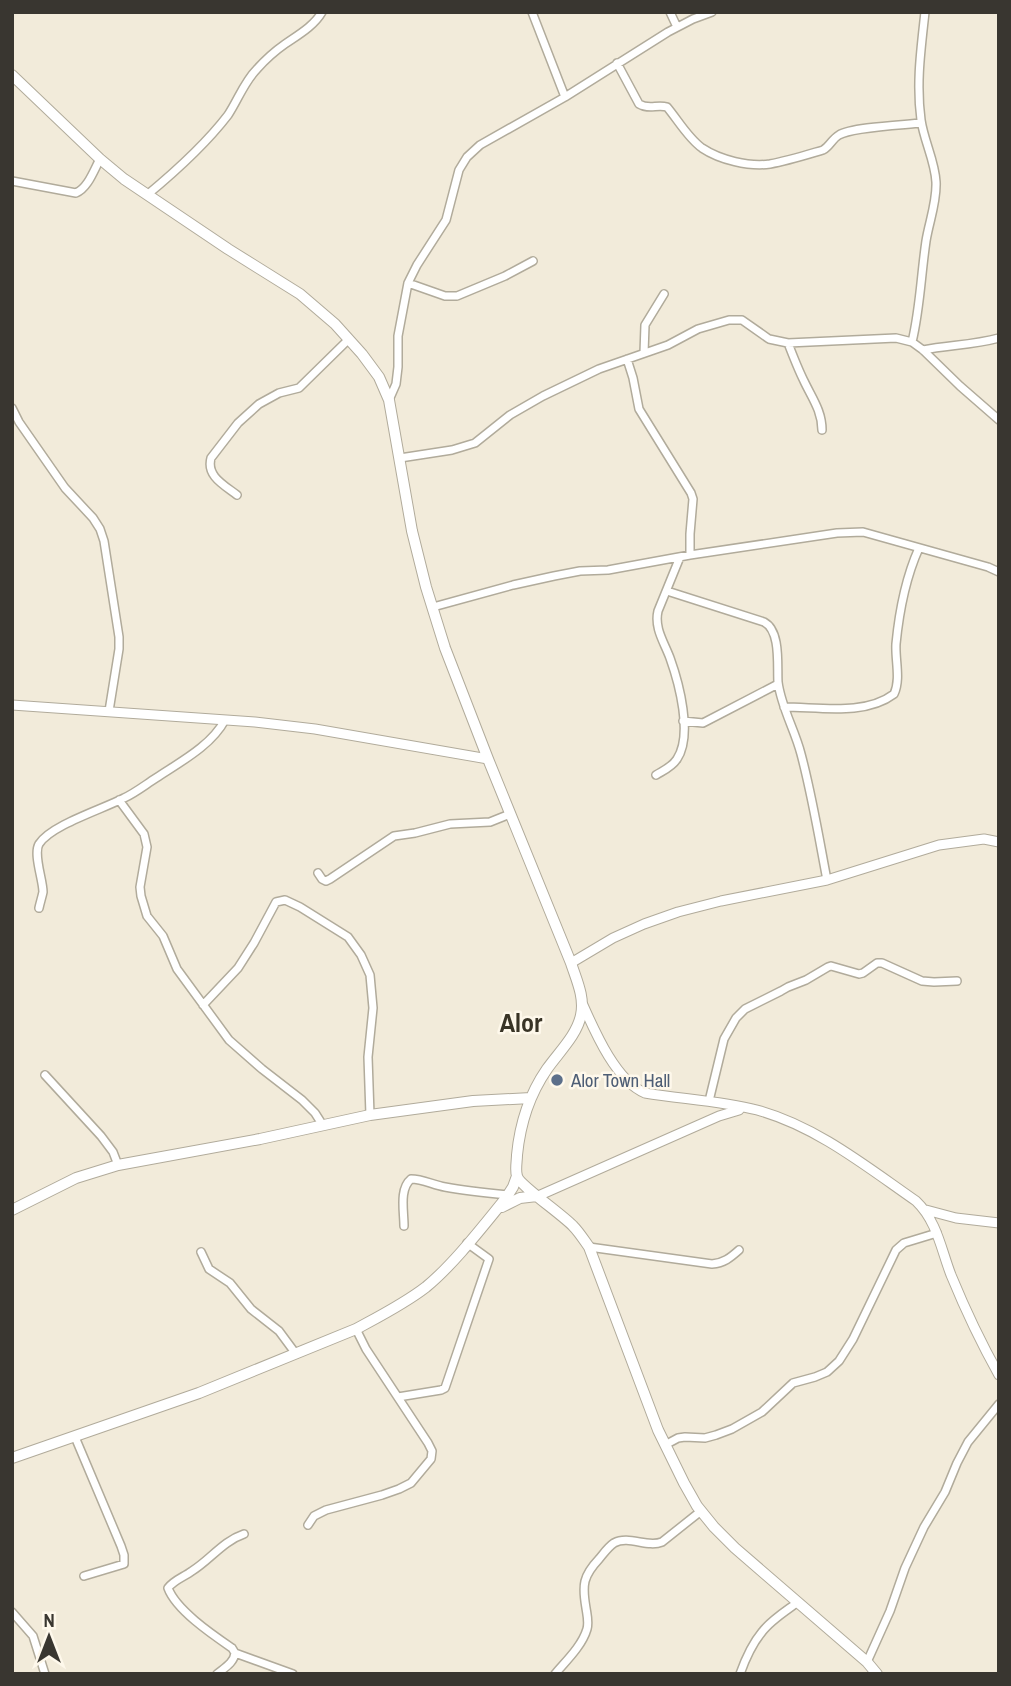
<svg xmlns="http://www.w3.org/2000/svg" width="1011" height="1686" viewBox="0 0 1011 1686" font-family="'Archivo Narrow',sans-serif">
<style>
.lines{fill:none;stroke-linecap:round;stroke-linejoin:round}
.minor-casing{stroke:#b1ab9b;stroke-width:10}
.tertiary-casing{stroke:#b1ab9b;stroke-width:11}
.secondary-casing{stroke:#b1ab9b;stroke-width:12}
.minor{stroke:#fff;stroke-width:7}
.tertiary{stroke:#fff;stroke-width:9}
.secondary{stroke:#fff;stroke-width:10}
.service-dot{fill:#5c6f8a;stroke:#fef8eb;stroke-width:2.5}
.labels{text-anchor:middle;dominant-baseline:central;stroke-width:5;stroke-linejoin:round;paint-order:stroke}
.service-label{font-size:19px;fill:#4e5e75;stroke:#fef8eb;text-anchor:start}
.district-label{font-size:26px;font-weight:bold;fill:#393426;stroke:#fef8eb}
</style>
<rect width="100%" height="100%" fill="#f2ebda"/>
<g class="lines">
<g class="minor-casing">
<path id="minor" d="M532 12 565 97
M670 12 677 27
M617 63 639 104C649 110 657 104 667 107 678 120 688 138 702 148 720 160 749 167 770 164 787 161 806 155 823 150 830 146 832 139 839 135 852 127 903 125 921 123
M12 181 76 193C88 188 94 170 100 159
M147 195C176 171 205 145 228 115 238 100 244 82 257 69 265 60 275 51 285 44 298 35 314 26 322 12
M408 283 445 296H457L505 276 533 261
M912 342C920 309 921 275 926 241 929 222 937 202 936 182 935 161 924 141 921 120 916 83 921 49 925 12
M788 343C793 356 798 369 804 381 812 398 822 411 822 430
M923 350C949 345 973 345 999 338
M644 353 645 325 664 294
M627 359 633 378 639 409 691 493 693 499 690 534V555
M389 400 396 384 398 367V336L408 283 417 265 446 220 459 170 467 157 480 145 565 97 668 32 693 19 712 12
M12 408 19 422 65 488 93 518 100 529 104 541 119 637V649L109 711
M400 458 452 450 475 443 510 415 543 396 599 369 668 345 698 329 729 320H742L769 339 788 343 896 338 912 342 923 350 960 386 999 420
M237 495C224 485 206 476 211 458L238 423 259 404 279 393 299 388 349 339
M667 591 764 622C781 631 777 665 778 682 781 707 795 730 801 754 812 795 819 838 827 880
M433 607 513 585 554 576 580 571 608 570 690 555 837 533 863 532 988 567 999 572
M784 707C819 707 865 716 894 694 901 679 895 660 896 644 899 613 906 577 919 548
M683 721 703 723 778 684
M656 775C664 770 672 767 677 759 693 735 679 683 670 658 664 642 654 628 658 611L680 557
M119 800 144 834 147 847 140 887 141 896 147 916 163 936 177 969 229 1040 262 1069 302 1100 315 1113 322 1124
M318 873 322 879 326 881 330 879 394 836 415 833 450 824 490 822 510 814
M39 908C40 903 42 897 43 892 43 880 33 854 39 844 51 825 103 809 124 798 135 793 145 785 156 778 180 762 211 746 225 720
M203 1005 238 968 254 943 276 902 285 900 300 907 348 937 361 955 370 975 373 1008 368 1057 370 1115
M45 1075 101 1136 113 1152 118 1165
M709 1101 724 1039 736 1018 745 1009 781 991 788 987 806 980 828 967 831 966 859 974 863 973 877 963H882L922 981 934 982 957 981
M404 1226C404 1211 399 1189 411 1179 423 1179 433 1185 445 1187 466 1191 487 1193 508 1195
M589 1247 712 1264C724 1263 730 1258 739 1250
M201 1252 209 1269 230 1283 251 1309 279 1331 296 1354
M398 1397 441 1390 445 1388 489 1259 467 1243
M75 1437 121 1546 124 1555V1564L84 1576
M665 1445 678 1438 685 1437 705 1438 716 1435 732 1429 762 1412 793 1383 815 1377 827 1372 839 1361 853 1339 896 1250 904 1243 937 1233
M308 1525 314 1516 326 1510 382 1495 399 1489 411 1483 431 1459 432 1451 428 1443 366 1349 356 1329
M12 1612 33 1636 45 1674
M235 1653 293 1674
M867 1662 890 1611 905 1568 924 1527 945 1492 957 1463 968 1442 999 1404
M217 1674C224 1668 234 1663 235 1653L232 1648C213 1635 176 1610 168 1588 174 1580 184 1577 192 1571 210 1560 223 1541 244 1534
M555 1674C566 1661 582 1646 587 1629 589 1622 587 1615 586 1608 582 1585 583 1576 599 1559 604 1553 608 1547 614 1543 629 1535 647 1548 662 1542L701 1511
M740 1674C745 1660 752 1644 762 1632 771 1620 786 1611 798 1602"/>
</g>
<g class="tertiary-casing">
<path id="tertiary" d="M12 705 255 722 315 729 488 759
M571 963 613 938 644 924 678 912 721 901 827 880 939 845 984 839 999 842
M583 1005C595 1032 616 1081 645 1093 682 1099 721 1101 757 1110 816 1126 867 1167 916 1201 937 1221 941 1249 951 1275 965 1309 981 1343 999 1375
M538 1196 719 1116 739 1110
M926 1210 956 1218 999 1223"/>
</g>
<g class="secondary-casing">
<path id="secondary" d="M12 75 100 159 124 179 228 249 300 294 335 324 362 354 379 377 389 400 412 531 426 587 445 648 488 759 571 963C576 979 585 997 581 1015 577 1035 559 1052 547 1069 529 1095 520 1124 517 1155 517 1161 515 1170 517 1176 519 1185 563 1215 573 1226 579 1232 584 1240 589 1247L658 1430 684 1483 697 1506 714 1527 735 1548 867 1662 877 1674
M502 1207 520 1198 537 1196
M12 1210 76 1178 118 1165 260 1139 370 1115 473 1101 531 1098
M12 1458 199 1393 356 1329C380 1316 404 1304 426 1287 454 1264 483 1226 506 1198L513 1187 517 1176"/>
</g>
<use href="#minor" class="minor"/>
<use href="#tertiary" class="tertiary"/>
<use href="#secondary" class="secondary"/>
</g>
<circle class="service-dot" cx="557" cy="1080" r="7"/>
<g class="labels">
<g class="service-label">
<text x="571" y="1080">Alor Town Hall</text>
</g>
<g class="district-label">
<text x="521" y="1022">Alor</text>
</g>
</g>
<rect width="1011" height="1686" fill="none" stroke="#393630" stroke-width="28"/>
<g transform="translate(49 1637)" stroke="#fef8eb" stroke-width="5" paint-order="stroke">
<path d="M0-5L12 26L0 18L-12 26Z" fill="#393630"/>
<text y="-10" font-size="19" font-weight="bold" text-anchor="middle" fill="#393630">N</text>
</g>
</svg>
